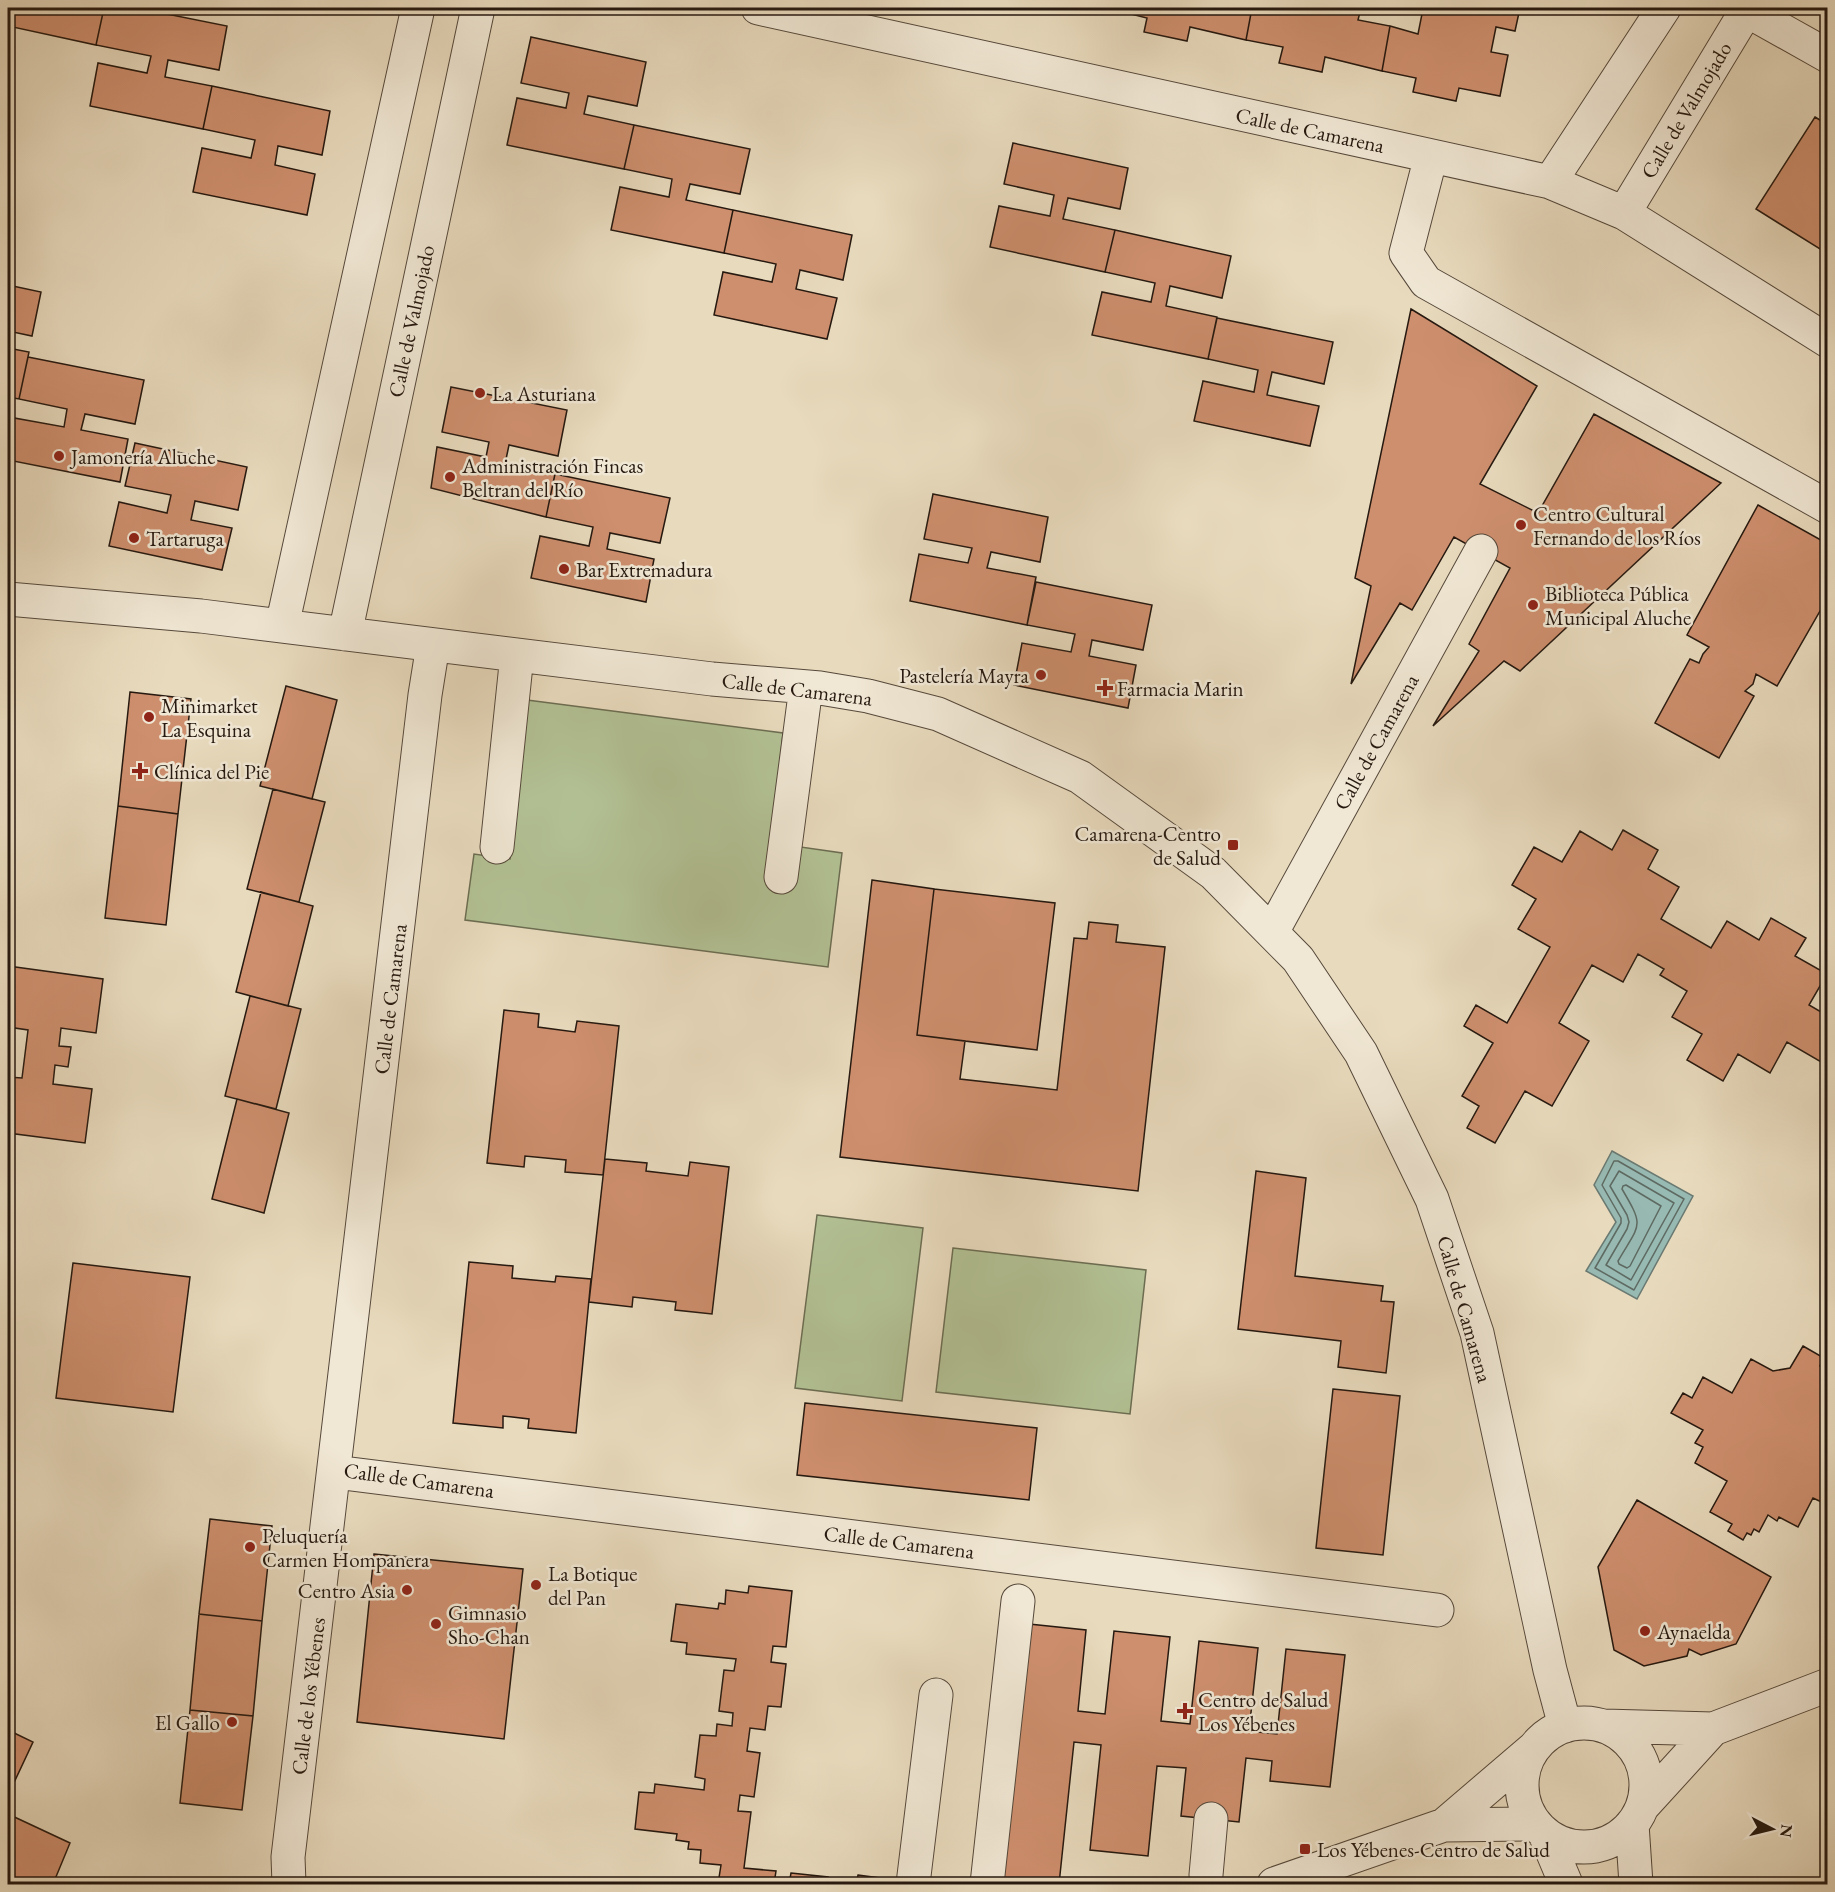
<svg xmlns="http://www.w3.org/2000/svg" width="1835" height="1892" viewBox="0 0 1835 1892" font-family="'EB Garamond',serif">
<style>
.green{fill:#b2c194;stroke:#6c6d52;stroke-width:1.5}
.water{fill:#97bab3;stroke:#6a7a72;stroke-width:1.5}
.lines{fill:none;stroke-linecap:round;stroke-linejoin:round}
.shore{stroke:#5e6a62;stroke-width:1.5}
.building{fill:#ce8f6e;stroke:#261910;stroke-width:1.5}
.minor-casing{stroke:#56493b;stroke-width:35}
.minor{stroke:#f0e7d4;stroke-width:33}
.poi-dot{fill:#8f2418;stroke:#f0e7d4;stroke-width:2}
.labels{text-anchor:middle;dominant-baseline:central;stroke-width:5;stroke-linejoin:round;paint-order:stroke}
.street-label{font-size:21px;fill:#261910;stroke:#f0e7d4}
.poi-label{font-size:21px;fill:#261910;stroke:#f0e7d4;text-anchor:start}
</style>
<rect width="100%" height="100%" fill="#e8dabd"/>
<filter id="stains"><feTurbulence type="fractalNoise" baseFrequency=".00333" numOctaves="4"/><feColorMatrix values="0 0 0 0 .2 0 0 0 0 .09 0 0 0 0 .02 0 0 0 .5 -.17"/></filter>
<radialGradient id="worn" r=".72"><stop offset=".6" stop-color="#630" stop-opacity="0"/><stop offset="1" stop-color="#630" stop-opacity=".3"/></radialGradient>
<path class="green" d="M527 700 783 733 768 879 796 882 801 847 842 853 828 967 465 920 474 854 510 859Z
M817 1215 923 1228 902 1401 795 1388Z
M953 1248 1146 1270 1130 1414 936 1392Z"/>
<path class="water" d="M1612 1151 1693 1196 1637 1299 1586 1271 1616 1222 1594 1185Z"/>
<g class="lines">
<path class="shore" d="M1614 1161H1618L1684 1199 1634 1290 1595 1268 1621 1223V1218L1602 1185Z
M1619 1171 1674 1203 1631 1280 1606 1265 1627 1229 1629 1222 1627 1215 1610 1186Z
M1626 1185 1661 1206 1630 1266 1627 1268 1619 1264 1618 1261C1640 1223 1645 1228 1622 1189L1623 1186Z"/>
</g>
<path class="building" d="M8 8H104L96 45 8 26Z
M104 8H137L227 26 219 70 168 60 165 77 212 86 203 129 90 106 98 63 147 73 151 56 96 45Z
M1111 8H1252L1246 40 1190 27 1187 41 1144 32 1147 18 1111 9Z
M1252 8H1361L1358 20 1390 26 1382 71 1325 57 1322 72 1279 63 1283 47 1246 40Z
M1419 8H1520L1515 31 1496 27 1491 52 1508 55 1500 96 1459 88 1456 101 1413 92 1416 78 1382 71 1390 26 1418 34 1423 9Z
M531 37 646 62 637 106 588 96 584 114 634 125 624 169 507 145 517 98 566 108 569 93 521 83Z
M212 86 330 111 322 155 278 146 275 165 315 174 307 215 193 192 202 148 251 158 255 140 203 129Z
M1815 117 1828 125V254L1756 209Z
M634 125 750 149 740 194 690 184 686 200 733 210 724 253 611 230 620 187 669 197 672 179 624 169Z
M1013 143 1128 168 1120 209 1068 198 1063 219 1115 230 1105 272 990 247 999 206 1050 216 1054 195 1004 184Z
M733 210 852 235 843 280 800 270 796 289 837 298 827 339 714 315 723 272 772 282 776 264 724 253Z
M1115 230 1231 256 1222 298 1170 286 1166 306 1217 317 1208 359 1092 335 1102 292 1151 302 1155 283 1105 272Z
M8 285 41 292 32 336 8 331Z
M1411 309 1537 386 1480 484 1538 513 1594 414 1721 483 1520 671 1504 661 1433 726 1479 651 1469 644 1510 568 1454 537 1412 610 1400 603 1351 684 1371 586 1355 578Z
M1217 318 1333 342 1324 384 1272 372 1267 395 1319 406 1310 446 1194 421 1203 381 1254 392 1258 370 1208 359Z
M8 348 29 352 19 399 8 397Z
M28 357 144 380 135 424 85 414 81 430 128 439 120 482 8 460 14 418 64 427 67 409 19 399Z
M451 387 567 410 558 456 509 445 505 464 555 474 546 517 431 488 437 447 486 457 489 442 442 432Z
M135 443 247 467 238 510 195 501 191 520 232 528 222 570 109 546 119 502 167 513 171 495 125 486Z
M555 474 670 498 660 543 610 533 607 549 654 559 646 602 531 578 540 536 589 546 593 527 546 517Z
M933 494 1048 517 1040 562 991 552 987 568 1036 577 1027 625 910 601 919 554 968 563 972 548 924 539Z
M1758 505 1828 544V597L1777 686 1756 674 1753 684 1745 691 1754 696 1719 758 1655 723 1690 659 1699 663 1703 654 1709 647 1687 635Z
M1036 582 1152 605 1143 650 1092 640 1089 656 1136 665 1128 708 1014 685 1022 643 1071 652 1075 634 1027 625Z
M286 686 337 700 312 799 260 786Z
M130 692 191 699 178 814 118 806Z
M273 789 325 802 299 902 247 889Z
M118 806 178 814 166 925 105 918Z
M1623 830 1658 850 1648 869 1679 887 1661 919 1711 948 1727 921 1759 940 1771 918 1806 938 1795 956 1827 974 1809 1005 1828 1016V1066L1787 1042 1770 1073 1738 1054 1723 1081 1687 1060 1702 1034 1672 1017 1687 991 1660 975 1664 969 1638 954 1623 982 1592 965 1559 1023 1589 1041 1552 1106 1525 1091 1495 1143 1467 1128 1479 1106 1462 1096 1493 1043 1464 1026 1476 1005 1507 1023 1550 947 1518 929 1536 899 1512 885 1534 847 1562 862 1580 831 1612 850Z
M872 880 934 889 917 1035 965 1041 960 1079 1057 1090 1074 938 1087 939 1089 922 1118 925 1116 942 1165 947 1138 1191 840 1157Z
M934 889 1055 903 1037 1050 917 1035Z
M261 892 313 906 288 1006 236 992Z
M8 966 103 979 96 1033 61 1028 59 1046 71 1047 68 1067 55 1065 53 1084 92 1089 85 1143 8 1133V1077L22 1078 28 1030 8 1027Z
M250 996 301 1009 276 1109 225 1096Z
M504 1010 539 1014 538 1027 575 1032 577 1021 619 1026 603 1175 565 1172 566 1160 525 1156 524 1167 487 1163Z
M237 1099 289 1113 264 1213 212 1199Z
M605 1159 647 1163 646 1171 688 1176 690 1162 729 1167 712 1314 675 1310 676 1302 633 1297 632 1307 589 1302Z
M1256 1171 1306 1178 1295 1276 1383 1286 1381 1301 1394 1302 1386 1373 1338 1367 1341 1341 1238 1329Z
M469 1262 513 1266 512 1278 555 1282 556 1276 591 1279 576 1433 528 1428 529 1419 503 1416V1428L453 1423Z
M73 1263 190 1277 173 1412 56 1398Z
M1803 1346 1824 1358 1820 1366 1828 1370V1399L1823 1407 1828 1409V1505L1813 1498 1798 1527 1779 1517 1777 1521 1768 1515 1759 1532 1754 1529 1751 1535 1747 1533 1743 1540 1728 1531 1732 1524 1710 1512 1727 1481 1695 1463 1703 1447 1695 1443 1703 1430 1671 1413 1683 1393 1692 1398 1703 1377 1732 1393 1751 1359 1773 1371 1790 1368Z
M1333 1389 1400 1396 1383 1555 1316 1548Z
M805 1403 1037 1428 1029 1500 797 1475Z
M1637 1500 1771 1577 1736 1644 1701 1655 1689 1649 1687 1656 1644 1666 1614 1650 1598 1567Z
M210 1519 272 1526 262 1621 199 1614Z
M374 1554 523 1569 504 1739 357 1722Z
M749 1586 792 1591 786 1647 773 1646 771 1662 786 1664 781 1707 768 1706 765 1730 750 1728 747 1751 760 1753 754 1797 740 1795 738 1811 751 1812 744 1868 776 1871 774 1884H718L721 1865 700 1863 701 1850 688 1849 689 1842 676 1840 677 1834 635 1829 639 1792 654 1793 655 1784 704 1790 705 1779 695 1777 700 1735 716 1736 717 1724 732 1726 733 1713 719 1711 724 1670 734 1671 736 1659 686 1654 687 1643 671 1641 676 1604 718 1609 719 1603 725 1604 726 1590 748 1593Z
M199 1614 262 1621 253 1716 190 1710Z
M1029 1624 1086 1630 1078 1711 1105 1714 1114 1631 1170 1637 1161 1721 1190 1724 1199 1641 1258 1648 1249 1731 1277 1734 1286 1649 1345 1655 1330 1787 1270 1781 1272 1761 1246 1758 1239 1822 1181 1816 1186 1768 1157 1766 1148 1856 1090 1850 1101 1745 1074 1742 1059 1884H1001Z
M190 1710 253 1716 242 1810 180 1803Z
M8 1730 33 1742 11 1789 8 1790Z
M8 1814 70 1843 53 1884H27L25 1881 15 1884H8Z
M791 1873 828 1877 827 1884H789Z
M858 1875 887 1879V1884H856Z"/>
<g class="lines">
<g class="minor-casing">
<path id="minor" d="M758 8 1550 182 1624 213 1828 341
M1746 10 1828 56
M1431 156 1406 253 1426 282 1828 507
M1550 182 1664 8
M1624 213 1748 8
M8 599 201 616 712 679 820 688 868 696 938 714 1080 777 1213 873 1298 959 1361 1053 1432 1199 1477 1333 1550 1670 1565 1726
M282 626 418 8
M345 634 478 8
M497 847 517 655
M781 877 806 687
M1272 932 1481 551
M335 1472 1437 1610
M1522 1785a62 62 0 1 1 124 0a62 62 0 1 1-124 0Z
M1604 1726 1713 1729 1828 1685
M1642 1807 1713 1729
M1632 1824 1636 1884
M1444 1825 1534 1748
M1545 1834 1566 1884
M1206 1875 1211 1819
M289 1884 288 1857 425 695 433 645
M913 1884 936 1695
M987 1884 1018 1601
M1274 1884 1444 1825 1535 1824"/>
</g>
<use href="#minor" class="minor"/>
</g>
<g class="poi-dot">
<circle cx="480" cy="393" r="6"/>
<circle cx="59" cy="456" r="6"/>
<circle cx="450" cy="477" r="6"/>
<circle cx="1521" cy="525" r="6"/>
<circle cx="134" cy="538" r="6"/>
<circle cx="564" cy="569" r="6"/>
<circle cx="1533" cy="605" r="6"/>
<circle cx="1041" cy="675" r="6"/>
<path d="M1102 679h6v6h6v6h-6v6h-6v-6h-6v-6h6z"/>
<circle cx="149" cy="717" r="6"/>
<path d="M137 762h6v6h6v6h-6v6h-6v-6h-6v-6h6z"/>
<rect x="1227" y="839" width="12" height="12" rx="3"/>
<circle cx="250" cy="1547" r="6"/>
<circle cx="536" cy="1585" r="6"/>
<circle cx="407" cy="1590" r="6"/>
<circle cx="436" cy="1624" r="6"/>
<circle cx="1645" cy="1631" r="6"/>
<path d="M1182 1702h6v6h6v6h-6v6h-6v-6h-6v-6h6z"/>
<circle cx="232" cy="1722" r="6"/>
<rect x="1299" y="1843" width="12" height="12" rx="3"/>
</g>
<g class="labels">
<g class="street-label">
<text transform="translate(1686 110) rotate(-59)">Calle de Valmojado</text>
<text transform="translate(1310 130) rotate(12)">Calle de Camarena</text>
<text transform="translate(411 321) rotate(-78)">Calle de Valmojado</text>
<text transform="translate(797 689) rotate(7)">Calle de Camarena</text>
<text transform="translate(1376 742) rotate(-61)">Calle de Camarena</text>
<text transform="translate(390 999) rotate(-83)">Calle de Camarena</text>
<text transform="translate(1465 1309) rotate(74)">Calle de Camarena</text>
<text transform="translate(419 1480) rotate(8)">Calle de Camarena</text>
<text transform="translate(899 1542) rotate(7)">Calle de Camarena</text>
<text transform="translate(308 1696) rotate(-83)">Calle de los Yébenes</text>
</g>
<g class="poi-label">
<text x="492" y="393">La Asturiana</text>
<text x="71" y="456">Jamonería Aluche</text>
<text x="462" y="465">Administración Fincas<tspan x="462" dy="24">Beltran del Río</tspan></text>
<text x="1533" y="513">Centro Cultural<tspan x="1533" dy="24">Fernando de los Ríos</tspan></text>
<text x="146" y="538">Tartaruga</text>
<text x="576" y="569">Bar Extremadura</text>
<text x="1545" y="593">Biblioteca Pública<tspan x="1545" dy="24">Municipal Aluche</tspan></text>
<text x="1029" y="675" text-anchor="end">Pastelería Mayra</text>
<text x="1117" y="688">Farmacia Marin</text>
<text x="161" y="705">Minimarket<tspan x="161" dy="24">La Esquina</tspan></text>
<text x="154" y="771">Clínica del Pie</text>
<text x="1221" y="833" text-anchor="end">Camarena-Centro<tspan x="1221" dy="24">de Salud</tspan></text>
<text x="262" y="1535">Peluquería<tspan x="262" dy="24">Carmen Hompanera</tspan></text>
<text x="548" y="1573">La Botique<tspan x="548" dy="24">del Pan</tspan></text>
<text x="395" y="1590" text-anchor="end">Centro Asia</text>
<text x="448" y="1612">Gimnasio<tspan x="448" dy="24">Sho-Chan</tspan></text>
<text x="1657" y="1631">Aynaelda</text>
<text x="1198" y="1699">Centro de Salud<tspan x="1198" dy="24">Los Yébenes</tspan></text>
<text x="220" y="1722" text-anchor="end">El Gallo</text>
<text x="1317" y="1849">Los Yébenes-Centro de Salud</text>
</g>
</g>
<rect width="1835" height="1892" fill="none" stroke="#e8dabd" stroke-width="30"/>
<rect x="9" y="9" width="1817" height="1874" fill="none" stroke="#261910" stroke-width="3"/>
<rect x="15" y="15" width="1805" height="1862" fill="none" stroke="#261910" stroke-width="1.5"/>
<g transform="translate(1772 1829) rotate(97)" stroke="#f0e7d4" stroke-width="4.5" paint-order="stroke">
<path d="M0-4.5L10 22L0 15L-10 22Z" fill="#261910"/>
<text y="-9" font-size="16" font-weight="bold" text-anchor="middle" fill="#261910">N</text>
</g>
<rect width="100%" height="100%" filter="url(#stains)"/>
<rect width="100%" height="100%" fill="url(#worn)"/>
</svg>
